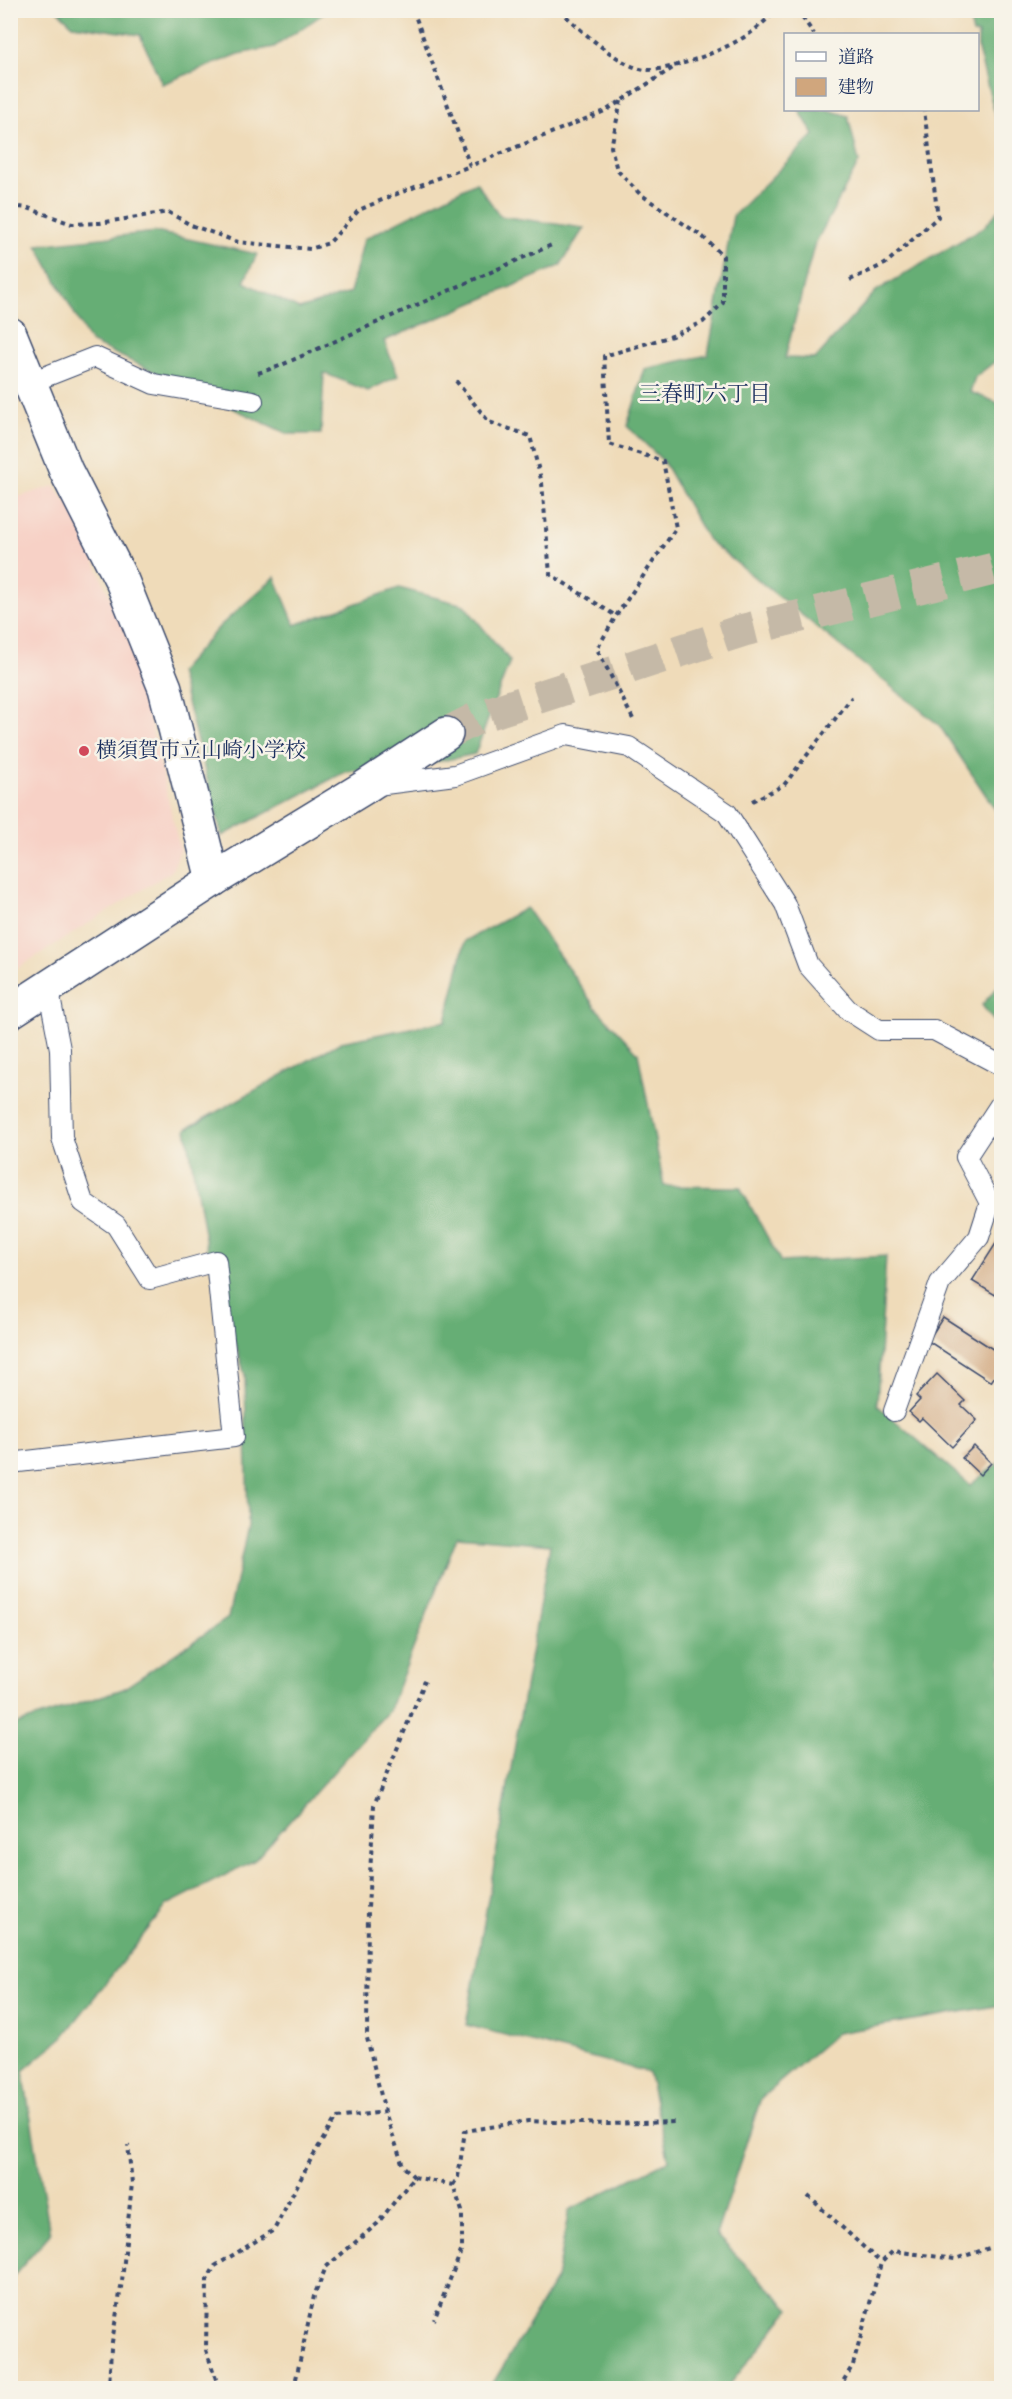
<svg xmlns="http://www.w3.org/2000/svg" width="1012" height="2399" viewBox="0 0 1012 2399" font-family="'IM FELL English','Noto Serif JP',serif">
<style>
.built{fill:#f7d1c6}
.forest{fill:#66ae74;stroke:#406e69;stroke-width:1.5}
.building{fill:#d0a67d}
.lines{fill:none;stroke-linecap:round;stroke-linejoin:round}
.secondary-tunnel{stroke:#c5b9a7;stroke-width:33;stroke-dasharray:33 16;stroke-linecap:butt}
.lane-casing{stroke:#3b496c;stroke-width:22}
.street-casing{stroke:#3b496c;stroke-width:36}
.secondary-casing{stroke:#3b496c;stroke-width:36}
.path{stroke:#3b496c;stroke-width:4;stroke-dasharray:4.5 4.5;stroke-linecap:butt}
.lane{stroke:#fff;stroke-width:20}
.street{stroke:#fff;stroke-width:33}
.secondary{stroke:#fff;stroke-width:33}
.poi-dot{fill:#d1495b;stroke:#f7f3e8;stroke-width:2}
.labels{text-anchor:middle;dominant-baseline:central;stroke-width:5;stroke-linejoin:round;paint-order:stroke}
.poi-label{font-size:21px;fill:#1b2f5e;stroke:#f7f3e8;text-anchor:start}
.neighbourhood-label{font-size:22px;fill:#1b2f5e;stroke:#f7f3e8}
</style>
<rect width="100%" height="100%" fill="#f7f3e8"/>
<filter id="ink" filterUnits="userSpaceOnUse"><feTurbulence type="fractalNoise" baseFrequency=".0167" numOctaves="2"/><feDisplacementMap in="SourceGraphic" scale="12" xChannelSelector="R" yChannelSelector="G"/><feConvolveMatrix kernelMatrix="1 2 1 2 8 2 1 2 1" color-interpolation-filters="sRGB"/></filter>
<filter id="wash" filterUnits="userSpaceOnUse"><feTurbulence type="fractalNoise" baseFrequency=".008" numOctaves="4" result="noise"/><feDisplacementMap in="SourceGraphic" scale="24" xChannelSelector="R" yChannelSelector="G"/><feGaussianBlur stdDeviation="1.35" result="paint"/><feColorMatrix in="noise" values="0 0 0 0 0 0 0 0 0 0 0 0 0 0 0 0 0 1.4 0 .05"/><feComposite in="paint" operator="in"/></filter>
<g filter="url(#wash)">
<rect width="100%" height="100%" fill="#efdbb9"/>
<path class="built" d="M54 486 72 510 134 652 180 850 172 871 11 972V499Z"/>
<path class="forest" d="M329 10 274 47 239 54 162 84 140 35 73 25 58 11Z
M960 11H1001V136L978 50V34H973L970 21Z
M799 110H829L848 116 859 162 814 246 785 358 815 359 876 291 984 227 1001 208V357L975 377 970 392 1001 404V818L939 725 708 540 663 461 627 426 645 369 708 355 733 216 814 135Z
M476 182 500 216 584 228 560 266 384 341 398 376 368 391 324 373 321 434H288L90 342 37 245 156 232 257 254 244 282 299 309 350 293 364 239Z
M275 577 295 625 399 588 464 605 510 661 475 754 441 761 345 772 222 836 179 672 220 626Z
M526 908 595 1007 638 1053 664 1186 740 1187 781 1262 886 1256 877 1405 970 1485 1001 1461V2005L837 2033 761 2098 716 2235 790 2309 727 2388H490L556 2279 569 2210 669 2160 648 2072 466 2025 550 1545 457 1537 389 1710 255 1860 167 1905 63 2037 23 2071 50 2234 11 2279V1726L123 1689 228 1618 248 1526 245 1375 207 1250 186 1129 341 1042 446 1021 465 941Z
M1001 983V1031L982 1005Z"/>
<g id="blocks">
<path class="building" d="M1002 1234V1299L972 1281Z
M943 1317 1002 1355V1365L991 1382 928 1341Z
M937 1374 965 1401 961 1405 977 1420 952 1447 922 1418 919 1421 909 1412 920 1400 916 1396Z
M974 1446 991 1463 980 1475 962 1458Z"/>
</g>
</g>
<g filter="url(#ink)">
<use href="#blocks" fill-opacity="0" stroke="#3b496c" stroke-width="1.5"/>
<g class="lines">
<path class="secondary-tunnel" d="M446 734 481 716 744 630 1002 567"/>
<g class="lane-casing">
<path id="lane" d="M29 383 95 357 154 384 253 401
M377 785 455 775 566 735 629 747 727 813 785 904 808 965 848 1010 879 1030H934L1002 1066
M894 1411 940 1283 979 1237 990 1203 966 1157 1002 1102
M10 1463 234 1437 216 1261 150 1279 116 1225 83 1202 62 1138 60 1049 48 987"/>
</g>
<g class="street-casing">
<path id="street" d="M10 334 66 471 122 581 165 688 213 880"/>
</g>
<g class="secondary-casing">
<path id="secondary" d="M10 1012 213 880 365 787 446 734"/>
</g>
<path class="path" d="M413 10 470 166 605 111 679 64
M560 10C576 27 623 69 646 70 672 71 727 49 749 34 759 27 768 18 778 10
M797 10 814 34
M621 101 611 147 617 170 640 194 703 237 723 256V303L703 322 672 336 604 356 609 444 663 461 676 528 616 616 597 649 633 719
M10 206 28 208 72 224 100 223 168 212 191 225 238 242 310 249 329 243 359 210 389 197 470 166
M850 280 885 264 938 217 924 110
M258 373 277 367 554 244
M456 381 489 422 530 436 542 483 550 574 616 616
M752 801 784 785 852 697
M414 2177 453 2185 462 2211V2249L434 2320
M453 2185 458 2177 465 2131 528 2121 607 2124 675 2122
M808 2196 881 2263
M109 2388 111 2348 122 2281 132 2183 128 2145
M219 2388 206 2350 207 2280 215 2266 274 2230 311 2159 336 2118 385 2112
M294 2388 314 2296 326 2267 377 2224 414 2177 403 2166 385 2112 367 2038 368 1908 374 1805 425 1681
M839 2388 853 2365 881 2263 893 2251 955 2259 1002 2244"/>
<use href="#lane" class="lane"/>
<use href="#street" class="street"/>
<use href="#secondary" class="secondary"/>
</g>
</g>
<circle class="poi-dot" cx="84" cy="751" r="6"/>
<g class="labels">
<g class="poi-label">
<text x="96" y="751">横須賀市立山崎小学校</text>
</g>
<g class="neighbourhood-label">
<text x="705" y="395">三春町六丁目</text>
</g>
</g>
<rect width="1012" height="2399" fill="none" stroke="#f7f3e8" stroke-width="36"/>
<rect x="784" y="33" width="195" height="78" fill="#f7f3e8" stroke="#9fa5b1" stroke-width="1.5"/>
<rect x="796" y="52" width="30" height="9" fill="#ffffff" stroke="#9fa5b1" stroke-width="1.5"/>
<text x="838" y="63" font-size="18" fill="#1b2f5e">道路</text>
<rect x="796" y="78" width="30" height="18" fill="#d0a67d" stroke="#9fa5b1" stroke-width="1.5"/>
<text x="838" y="93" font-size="18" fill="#1b2f5e">建物</text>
</svg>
